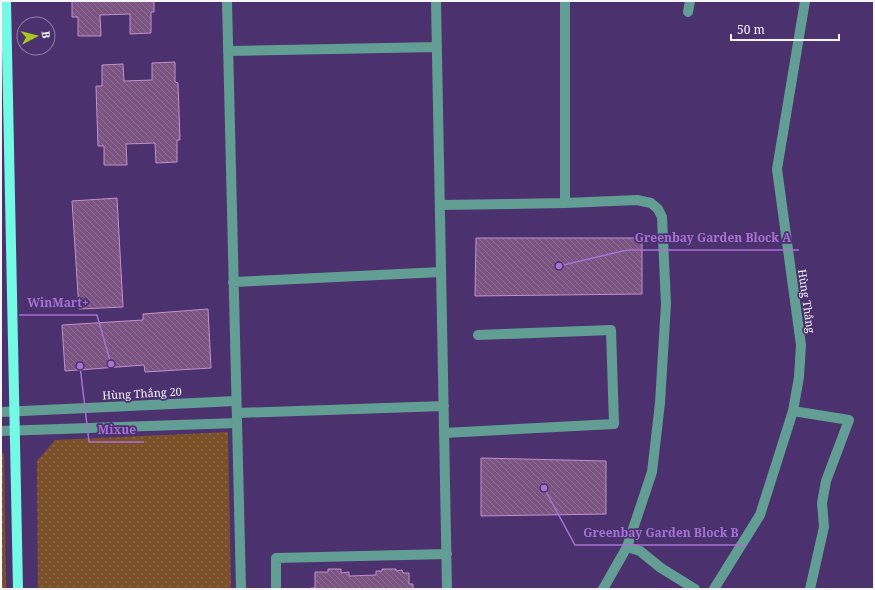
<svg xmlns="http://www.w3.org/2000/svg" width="875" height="590" viewBox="0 0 875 590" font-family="'Noto Serif',serif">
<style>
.grass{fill:url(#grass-dots)}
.building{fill:url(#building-back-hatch);stroke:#c390cd}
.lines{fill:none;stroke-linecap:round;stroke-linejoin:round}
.minor{stroke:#629e93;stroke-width:10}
.major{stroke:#74fae4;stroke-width:10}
.labels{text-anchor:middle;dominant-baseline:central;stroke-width:3.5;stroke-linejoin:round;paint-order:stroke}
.street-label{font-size:11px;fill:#f6f4fb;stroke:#4b316e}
.leader{fill:none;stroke:#a672d4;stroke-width:1.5}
.callout-dot{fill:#a672d4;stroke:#4b316e;stroke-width:1.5}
.callout-label{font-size:12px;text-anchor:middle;font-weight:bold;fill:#a672d4;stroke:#4b316e;stroke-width:3.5;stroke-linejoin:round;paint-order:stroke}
</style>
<defs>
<pattern id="grass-dots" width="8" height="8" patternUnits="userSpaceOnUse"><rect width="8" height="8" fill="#7b5029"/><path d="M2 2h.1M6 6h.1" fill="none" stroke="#8e6a49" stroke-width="1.8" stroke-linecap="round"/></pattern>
<pattern id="building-back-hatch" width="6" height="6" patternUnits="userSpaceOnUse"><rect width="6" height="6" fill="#7b5482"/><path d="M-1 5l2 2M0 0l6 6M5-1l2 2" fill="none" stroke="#8e6d95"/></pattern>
</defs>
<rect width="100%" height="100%" fill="#4b316e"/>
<path class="grass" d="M228 432 231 589H38L37 461 55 440Z
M1 451 4 454 6 589H1Z"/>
<path class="building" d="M72 1H154V12H151V33L130 34V14L100 15 101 36H78V17H72Z
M175 62V82L178 83 180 140H177V162L156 163 155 143 126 144 127 165H104V146H98L96 86H102V65L123 64 124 81 152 80V63Z
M117 198 123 307 79 309 72 201Z
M476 238H642V294L475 296Z
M208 309 211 368 145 372 144 365 65 371 62 325 143 320V314Z
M481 458 606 461V514L481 516Z
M328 569H341V573L349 572V576L376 575V571H382V569H396V571L402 570 403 573H409V584H413V589H311V588H315V572H328Z"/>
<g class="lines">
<path class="minor" d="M227 1 241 589
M436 1 447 589
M688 12 690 1
M228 51 437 47
M565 203V1
M440 205 565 203 637 200 651 203 658 209 662 217 666 304 660 403 652 472 627 547 603 589
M233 282 441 272
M793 411 849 420 826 481 822 503 824 527 810 589
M1 412 236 401
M237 413 444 406
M1 431 237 423
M444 433 614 424 611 330 478 335
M627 547 640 551 661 568 695 589
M276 589V558L447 554
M714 589 760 515 793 411 799 377 801 345 777 169 805 1"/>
<path class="major" d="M6 1 18 589"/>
</g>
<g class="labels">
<g class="street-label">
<text transform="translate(807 301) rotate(82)">Hùng Thắng</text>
<text transform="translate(142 393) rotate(-3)">Hùng Thắng 20</text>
</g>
</g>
<path class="leader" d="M559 266L627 250H799M111 364L97 315H19M80 366L89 442H144M544 488L575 545H747"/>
<g class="callout-dot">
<circle cx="559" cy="266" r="4"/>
<circle cx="111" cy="364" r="4"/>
<circle cx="80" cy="366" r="4"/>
<circle cx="544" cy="488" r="4"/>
</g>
<g class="callout-label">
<text x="713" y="242">Greenbay Garden Block A</text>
<text x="58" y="307">WinMart+</text>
<text x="117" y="434">Mixue</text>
<text x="661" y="537">Greenbay Garden Block B</text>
</g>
<rect width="875" height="590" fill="none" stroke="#f6f4fb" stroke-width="4"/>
<g transform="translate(36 36) rotate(83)"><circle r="19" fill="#4b316e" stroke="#8f7fa6"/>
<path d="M0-3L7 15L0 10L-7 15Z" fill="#a7c81e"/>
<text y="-6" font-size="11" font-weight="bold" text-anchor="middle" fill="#f6f4fb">B</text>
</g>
<path d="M731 34v6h108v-6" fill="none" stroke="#f6f4fb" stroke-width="2"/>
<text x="737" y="34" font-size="12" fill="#f6f4fb" stroke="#4b316e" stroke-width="3" paint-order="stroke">50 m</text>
</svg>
